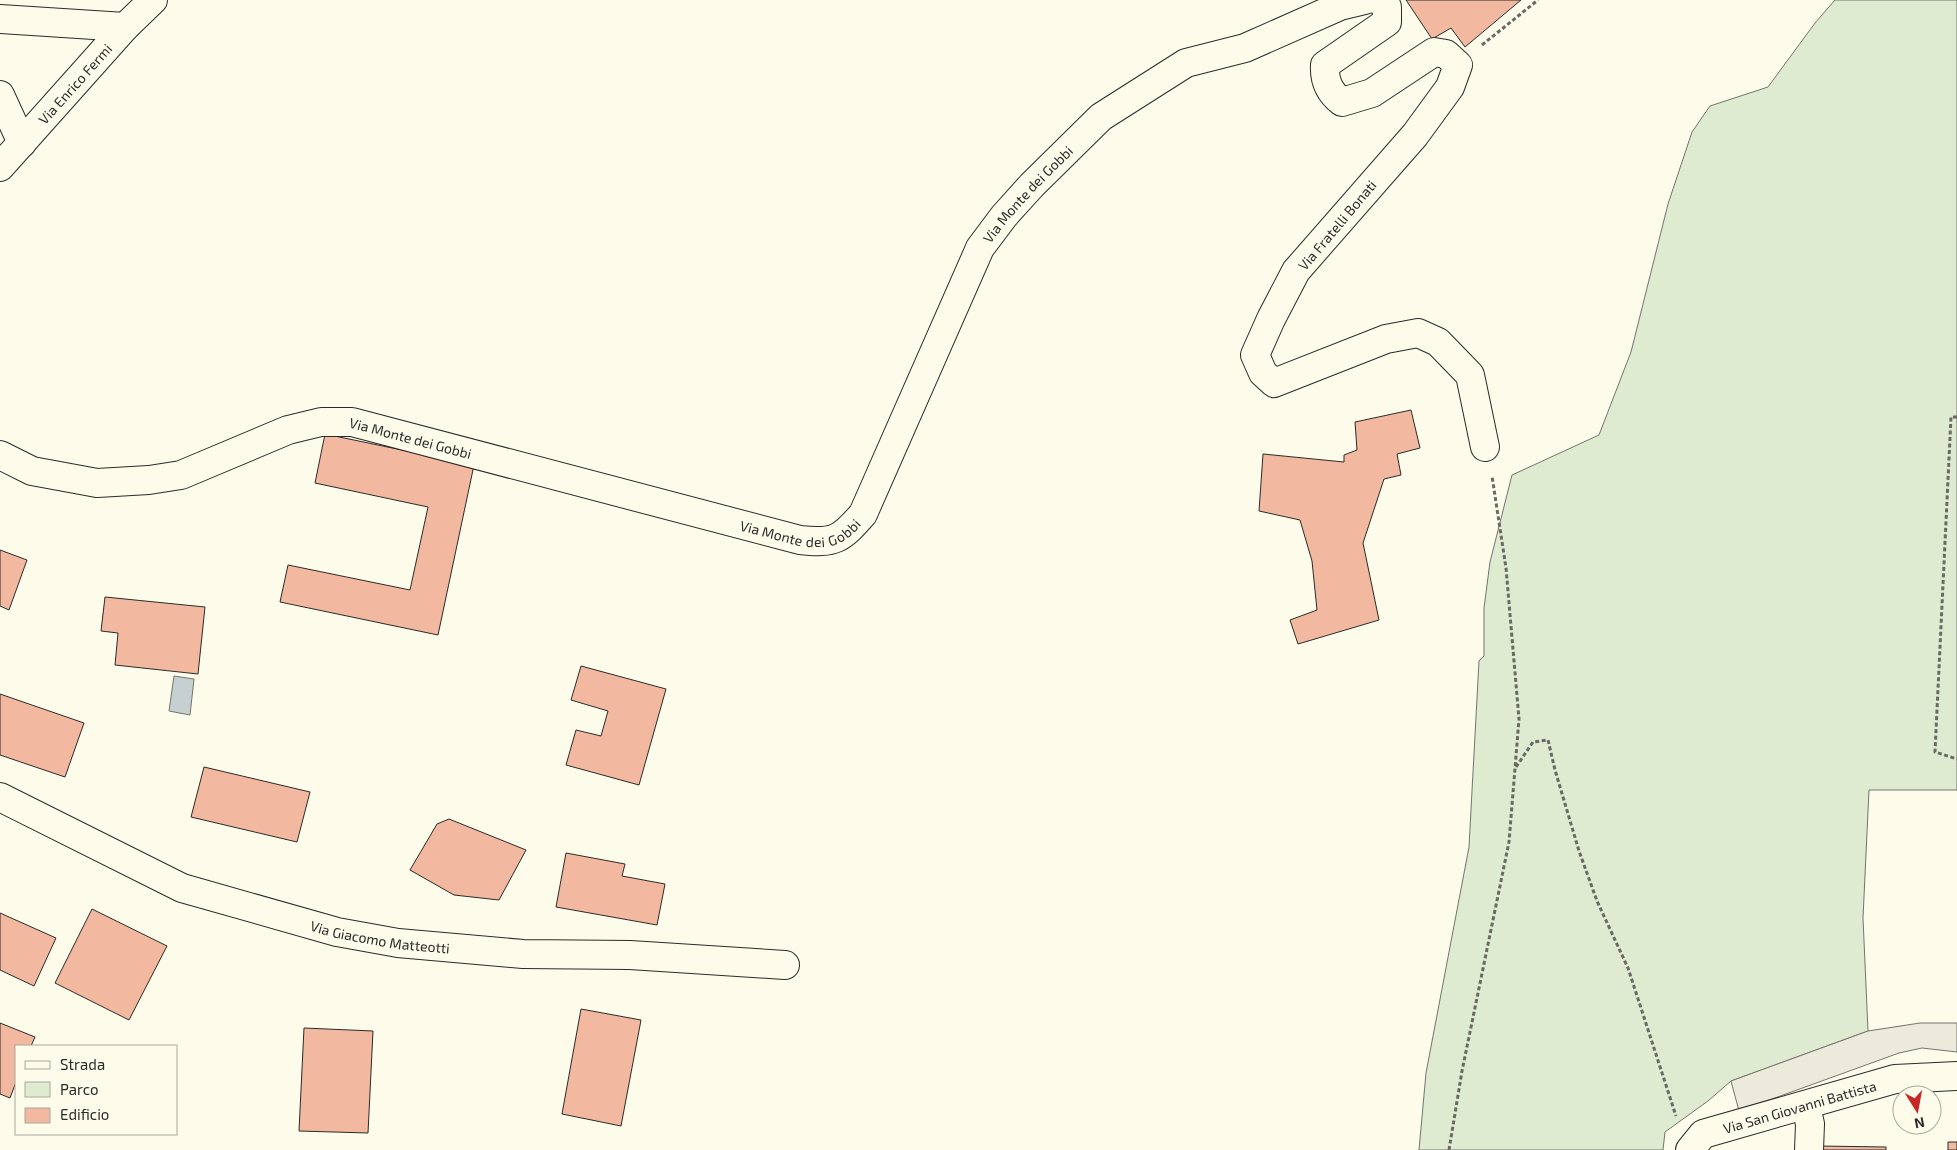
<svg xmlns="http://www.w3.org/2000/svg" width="1957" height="1150" viewBox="0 0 1957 1150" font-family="'Exo 2',sans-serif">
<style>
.green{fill:#deebd1;stroke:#74746e}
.parking{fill:#eceadb;stroke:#74746e}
.water{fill:#c7d0d0;stroke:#74746e}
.building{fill:#f2b8a0;stroke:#2b2b2b}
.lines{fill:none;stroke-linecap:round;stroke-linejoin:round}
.minor-casing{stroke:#2b2b2b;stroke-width:30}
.path{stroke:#6a6964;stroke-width:3;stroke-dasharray:4 2.5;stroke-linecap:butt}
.minor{stroke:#fdfbea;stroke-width:28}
.labels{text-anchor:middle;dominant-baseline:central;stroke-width:4;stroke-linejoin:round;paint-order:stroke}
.street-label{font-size:14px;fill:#2b2b2b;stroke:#fdfbea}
</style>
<rect width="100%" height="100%" fill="#fdfbea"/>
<path class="green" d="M1835 0H1957V790H1869L1863 918 1868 1031 1731 1081 1708 1101 1665 1132 1663 1150H1419L1426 1073 1469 847 1479 661 1484 656V608L1490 562 1512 475 1599 435 1631 352 1668 204 1692 132 1710 106 1768 87 1815 23Z"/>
<path class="parking" d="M1920 1023H1957V1052L1922 1048 1899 1053 1739 1111 1731 1081 1868 1031Z"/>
<path class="water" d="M174 676 194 679 190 715 169 711Z"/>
<path class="building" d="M1406 0H1521L1465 47 1451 28 1432 39Z
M1411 410 1420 448 1397 454 1401 475 1384 479 1363 543 1379 620 1298 644 1290 620 1317 610 1312 561 1300 520 1259 511 1263 454 1344 462V455L1357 450 1355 422Z
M325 434 474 465 438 635 280 602 288 565 410 590 428 507 315 483Z
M0 550 27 560 9 610 0 606Z
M105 597 205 607 198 674 115 665 118 633 101 631Z
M581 666 666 689 639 785 566 765 576 730 601 736 608 711 571 700Z
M0 694 84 723 65 777 0 755Z
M204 767 310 792 297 842 191 817Z
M449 819 526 850 499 900 454 895 410 870 437 824Z
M566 853 625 864 622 876 665 884 657 925 556 907Z
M92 909 167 946 129 1020 55 983Z
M0 913 56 938 34 986 0 970Z
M581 1009 641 1020 621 1126 562 1114Z
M0 1023 35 1037 31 1046H16V1082L10 1098 0 1094Z
M304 1028 373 1031 368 1133 299 1131Z
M1948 1142H1957V1150H1948Z
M1820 1146 1886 1147V1150H1820Z"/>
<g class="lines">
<g class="minor-casing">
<g id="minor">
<path d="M1379 0 1387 7V22L1325 65C1324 81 1329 92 1342 102L1372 93 1434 52 1446 54 1458 65 1450 87 1415 135 1296 271 1271 319 1255 355 1263 373 1274 383 1386 339 1418 333 1438 342 1470 375 1485 447"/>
<path d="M0 19 125 27"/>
<path d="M0 95 22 143"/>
<path id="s1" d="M0 167 125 27 153 0"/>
<path id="s2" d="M0 455 32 471 97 483 149 480 181 475 288 430 321 422H352L800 540C835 544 841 539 863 514L980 248 1004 216 1032 185 1101 117 1186 63 1245 48 1340 6 1365 0"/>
<path id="s3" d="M0 797 182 888 337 932 398 943 523 954 630 955 785 965"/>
<path d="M1806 1106 1810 1124 1809 1150"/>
<path id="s4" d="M1690 1150 1703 1134 1895 1079 1957 1076"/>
</g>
</g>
<path class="path" d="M1482 45 1538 0
M1957 417H1951L1935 752 1957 759
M1516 767 1533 742 1548 740 1555 770 1579 851 1597 901 1628 968 1676 1116
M1449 1150 1462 1071 1509 842 1519 719 1506 568 1492 476"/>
<use href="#minor" class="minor"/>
</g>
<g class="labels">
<g class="street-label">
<text stroke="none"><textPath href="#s1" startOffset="112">Via Enrico Fermi</textPath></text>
<text stroke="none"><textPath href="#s2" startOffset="1266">Via Monte dei Gobbi</textPath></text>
<text transform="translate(1337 225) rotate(-50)">Via Fratelli Bonati</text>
<text stroke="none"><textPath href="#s2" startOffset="428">Via Monte dei Gobbi</textPath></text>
<text stroke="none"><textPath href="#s2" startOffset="832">Via Monte dei Gobbi</textPath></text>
<text stroke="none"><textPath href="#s3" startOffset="408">Via Giacomo Matteotti</textPath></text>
<text stroke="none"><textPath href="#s4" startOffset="121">Via San Giovanni Battista</textPath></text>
</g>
</g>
<rect x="15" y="1045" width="162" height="90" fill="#fdfbea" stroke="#a9a89e"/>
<rect x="25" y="1061" width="25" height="8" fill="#fdfbea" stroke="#a9a89e"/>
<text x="60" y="1070" font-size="15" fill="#2b2b2b">Strada</text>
<rect x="25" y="1082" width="25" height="15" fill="#deebd1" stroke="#a9a89e"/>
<text x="60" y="1095" font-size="15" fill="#2b2b2b">Parco</text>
<rect x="25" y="1108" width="25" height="15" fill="#f2b8a0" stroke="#a9a89e"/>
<text x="60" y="1120" font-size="15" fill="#2b2b2b">Edificio</text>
<g transform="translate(1917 1110) rotate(169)"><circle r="24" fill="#fdfbea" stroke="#a9a89e"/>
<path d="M0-4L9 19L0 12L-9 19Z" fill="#c62828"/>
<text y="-8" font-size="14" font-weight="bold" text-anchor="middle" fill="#2b2b2b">N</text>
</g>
</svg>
